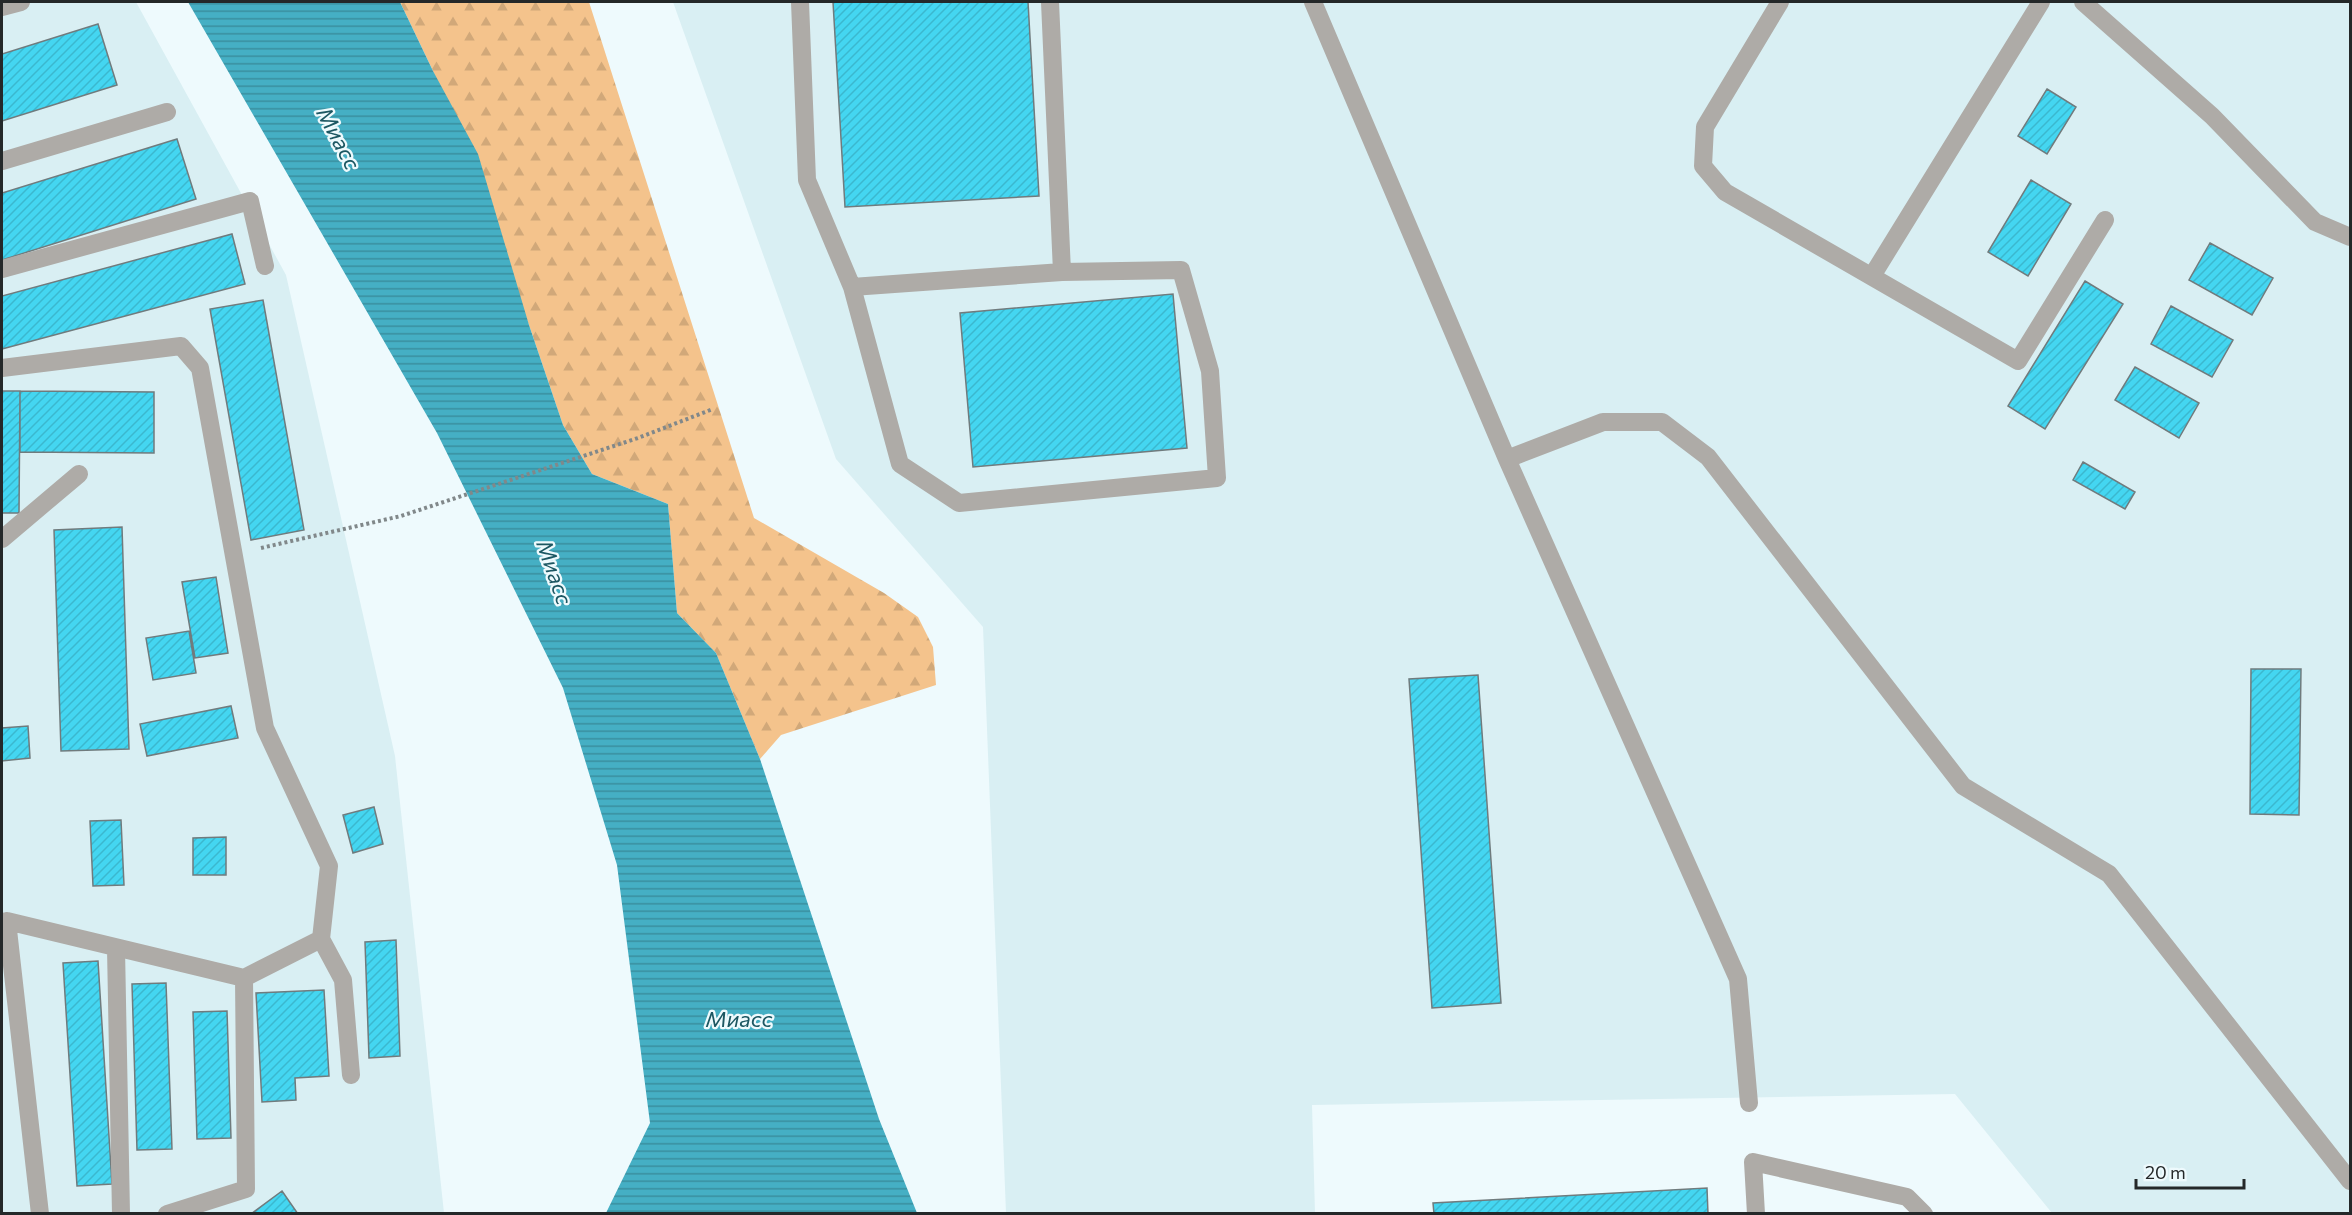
<svg xmlns="http://www.w3.org/2000/svg" width="2352" height="1215" viewBox="0 0 2352 1215" font-family="Commissioner,sans-serif">
<style>
.built{fill:#d9eff3}
.forest{fill:url(#forest-firs)}
.water{fill:url(#water-rules)}
.building{fill:url(#building-hatch);stroke:#707b7d;stroke-width:1.5}
.lines{fill:none;stroke-linecap:round;stroke-linejoin:round}
.path{stroke:#81888a;stroke-width:4;stroke-dasharray:3 3;stroke-linecap:butt}
.lane{stroke:#aeaba7;stroke-width:18}
.labels{text-anchor:middle;dominant-baseline:central;stroke-width:4.5;stroke-linejoin:round;paint-order:stroke}
.water-label{font-size:22px;font-style:italic;fill:#1c5762;stroke:#eefafd}
</style>
<defs>
<pattern id="forest-firs" width="22" height="20" patternUnits="userSpaceOnUse" patternTransform="scale(1.5)"><rect width="22" height="20" fill="#f4c38c"/><path d="M5 1l3.5 6h-7zM16 11l3.5 6h-7z" fill="#d1a879"/></pattern>
<pattern id="water-rules" width="6" height="5" patternUnits="userSpaceOnUse" patternTransform="scale(1.5)"><rect width="6" height="5" fill="#45afc4"/><path d="M0 2.5h6" fill="none" stroke="#398e9f"/></pattern>
<pattern id="building-hatch" width="6" height="6" patternUnits="userSpaceOnUse" patternTransform="scale(1.5)"><rect width="6" height="6" fill="#44d6f1"/><path d="M-1 1l2-2M0 6l6-6M5 7l2-2" fill="none" stroke="#3bb8cf"/></pattern>
</defs>
<rect width="100%" height="100%" fill="#eefafd"/>
<path class="built" d="M2 2H136L286 275 395 756 444 1213 2 1214Z
M673 2H2350V1213H2052L1955 1094 1312 1105 1315 1213H1006L983 627 836 459Z"/>
<path class="forest" d="M400 2H589L754 518 884 593 918 617 933 647 936 685 781 735 760 759 716 653 677 613 668 504 592 474 563 425 529 325 433 71Z"/>
<path class="water" d="M188 2H400L433 71 478 154 529 325 563 425 592 474 668 504 677 613 716 653 760 759 879 1119 917 1213H606L650 1123 617 865 563 688 437 433Z"/>
<path class="building" d="M833 2H1028L1039 196 845 207Z
M98 24 117 85 2 121V54Z
M2047 89 2076 107 2047 154 2018 136Z
M177 139 196 199 2 260V193Z
M2031 180 2071 204 2028 276 1988 252Z
M232 234 245 284 2 349V296Z
M2210 243 2273 278 2252 315 2189 280Z
M2085 281 2123 304 2045 429 2008 406Z
M1173 294 1187 448 973 467 960 313Z
M263 300 304 530 251 540 210 309Z
M2171 306 2233 340 2212 377 2151 344Z
M2135 367 2199 403 2179 438 2115 400Z
M2 391H20L19 513H2Z
M20 391 154 392V453L20 452Z
M2083 462 2135 492 2125 509 2073 480Z
M122 527 129 749 61 751 54 530Z
M216 577 228 653 195 658 182 582Z
M189 631 196 673 153 680 146 638Z
M2251 669H2301L2299 815 2250 814Z
M1478 675 1501 1003 1432 1008 1409 679Z
M231 706 238 738 147 756 140 724Z
M28 726 30 758 2 761V728Z
M374 807 383 844 353 853 343 815Z
M121 820 124 885 93 886 90 821Z
M226 837V875H193V838Z
M396 940 400 1056 369 1058 365 942Z
M98 961 112 1184 77 1186 63 963Z
M166 983 172 1149 137 1150 132 984Z
M324 990 329 1076 295 1078 296 1100 262 1102 256 993Z
M227 1011 231 1138 197 1139 193 1012Z
M1707 1188 1708 1214H1434L1433 1203Z
M282 1191 298 1214H251Z"/>
<g class="lines">
<path class="path" d="M261 548 401 516 638 438 713 409"/>
<path class="lane" d="M800 2 807 180 852 287 900 464 959 503 1217 478 1210 371 1181 270 1062 272 1050 2
M1313 2 1507 459 1738 979 1749 1103
M1780 2 1705 127 1703 166 1725 192 2018 361 2105 220
M2083 2 2212 116 2315 222 2350 237
M2 7 21 2
M2 161 167 112
M2 269 250 201 265 266
M1872 276 2041 2
M852 287 1062 272
M2 368 181 346 200 368 265 728 329 866 321 939 244 978 7 921 2 922
M1507 459 1603 422H1662L1708 457 1963 786 2109 874 2350 1181
M2 539 79 474
M7 921 40 1214
M321 939 343 980 351 1075
M116 948 121 1214
M167 1214 246 1189 244 978
M1756 1214 1753 1162 1907 1197 1924 1214"/>
</g>
<g class="labels">
<g class="water-label">
<text transform="translate(339 138) rotate(62)">Миасс</text>
<text transform="translate(555 572) rotate(71)">Миасс</text>
<text x="739" y="1018">Миасс</text>
</g>
</g>
<rect width="2352" height="1215" fill="none" stroke="#242829" stroke-width="6"/>
<path d="M2136 1179v9h108v-9" fill="none" stroke="#242829" stroke-width="3"/>
<text x="2145" y="1179" font-size="18" fill="#242829" stroke="#eefafd" stroke-width="4.5" paint-order="stroke">20 m</text>
</svg>
